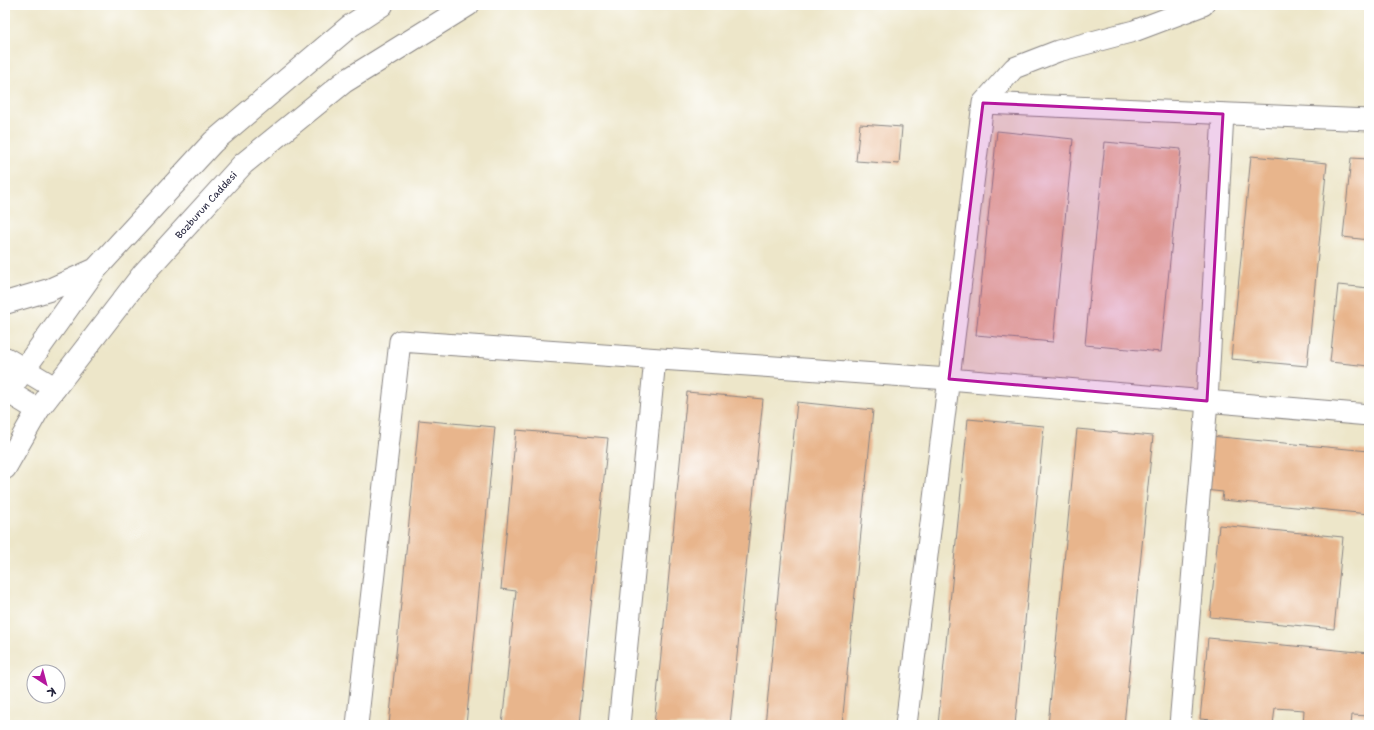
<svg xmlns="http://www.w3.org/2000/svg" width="1374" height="730" viewBox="0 0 1374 730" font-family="'Shantell Sans',sans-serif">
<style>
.building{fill:#e8b58c}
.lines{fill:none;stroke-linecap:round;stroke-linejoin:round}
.minor-casing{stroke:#888482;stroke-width:23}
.tertiary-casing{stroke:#888482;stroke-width:24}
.primary-casing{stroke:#888482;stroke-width:24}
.minor{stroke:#fff;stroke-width:21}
.tertiary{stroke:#fff;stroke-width:22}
.primary{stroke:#fff;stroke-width:22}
.marked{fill:#b5179e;fill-opacity:0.2;stroke:#b5179e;stroke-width:3;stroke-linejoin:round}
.labels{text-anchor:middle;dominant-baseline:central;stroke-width:3;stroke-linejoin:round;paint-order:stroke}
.street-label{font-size:10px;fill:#22223b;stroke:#fff}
</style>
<rect width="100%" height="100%" fill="#fff"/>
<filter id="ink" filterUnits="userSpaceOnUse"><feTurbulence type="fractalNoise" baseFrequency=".025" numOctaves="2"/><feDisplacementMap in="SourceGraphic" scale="8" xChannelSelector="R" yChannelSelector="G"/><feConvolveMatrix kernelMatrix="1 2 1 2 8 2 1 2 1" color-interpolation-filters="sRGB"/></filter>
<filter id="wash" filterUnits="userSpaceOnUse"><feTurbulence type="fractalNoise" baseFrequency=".012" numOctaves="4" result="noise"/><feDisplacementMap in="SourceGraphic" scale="16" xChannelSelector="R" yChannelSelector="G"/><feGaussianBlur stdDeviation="0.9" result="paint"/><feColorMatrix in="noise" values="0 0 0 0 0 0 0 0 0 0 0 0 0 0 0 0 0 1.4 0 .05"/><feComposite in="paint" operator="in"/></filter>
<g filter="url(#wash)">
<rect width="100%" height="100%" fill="#ede6c9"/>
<g id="blocks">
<path class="building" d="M860 124 902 127 899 164 856 161Z
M997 131 1073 139 1053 342 976 335Z
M1105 142 1181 149 1161 352 1085 345Z
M1251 156 1327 163 1307 366 1231 359Z
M1351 158 1369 159V240L1343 237Z
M1338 285 1369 288V366L1330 362Z
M687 392 763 399 730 725H654Z
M797 402 873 410 842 725H765Z
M968 419 1044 426 1015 725H938Z
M419 420 495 427 466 725H389Z
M1077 429 1153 436 1124 725H1048Z
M516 430 608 438 579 725H502L516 591 501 589Z
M1210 436 1369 451V514L1222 500 1223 492 1205 490Z
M1219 525 1343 537 1334 629 1210 617Z
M1208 638 1369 653V716L1352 715 1351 725H1303L1304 710 1275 708 1273 725 1200 719Z"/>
</g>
</g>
<g filter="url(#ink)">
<use href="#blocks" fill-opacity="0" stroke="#888482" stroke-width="1"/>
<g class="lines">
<g class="minor-casing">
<path id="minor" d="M983 103 1369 120
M357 725 400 341 949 379 1369 415
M619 725 655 359
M906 725 983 103 1014 68 1058 51 1134 31 1203 5
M1180 725 1207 401 1223 114"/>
</g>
<g class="tertiary-casing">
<path id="tertiary" d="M5 358 55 388
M5 390 38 410"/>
</g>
<g class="primary-casing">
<path id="primary" d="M5 303 49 290 94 270
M5 396 95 270 213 142 350 26 382 5
M5 468 38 410 143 274 243 164 344 82 468 5"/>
</g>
<use href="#minor" class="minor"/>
<use href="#tertiary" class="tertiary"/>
<use href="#primary" class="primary"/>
</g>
</g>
<path class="marked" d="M983 103 1223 114 1207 401 949 379Z"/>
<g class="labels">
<g class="street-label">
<text transform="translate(206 205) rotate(-48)">Bozburun Caddesi</text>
</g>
</g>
<rect width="1374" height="730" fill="none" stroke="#fff" stroke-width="20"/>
<g transform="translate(46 684) rotate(144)"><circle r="19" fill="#ffffff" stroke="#a7a7b1"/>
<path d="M0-3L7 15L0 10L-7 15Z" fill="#b5179e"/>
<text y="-6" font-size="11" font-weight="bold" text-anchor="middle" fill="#22223b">K</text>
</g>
</svg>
